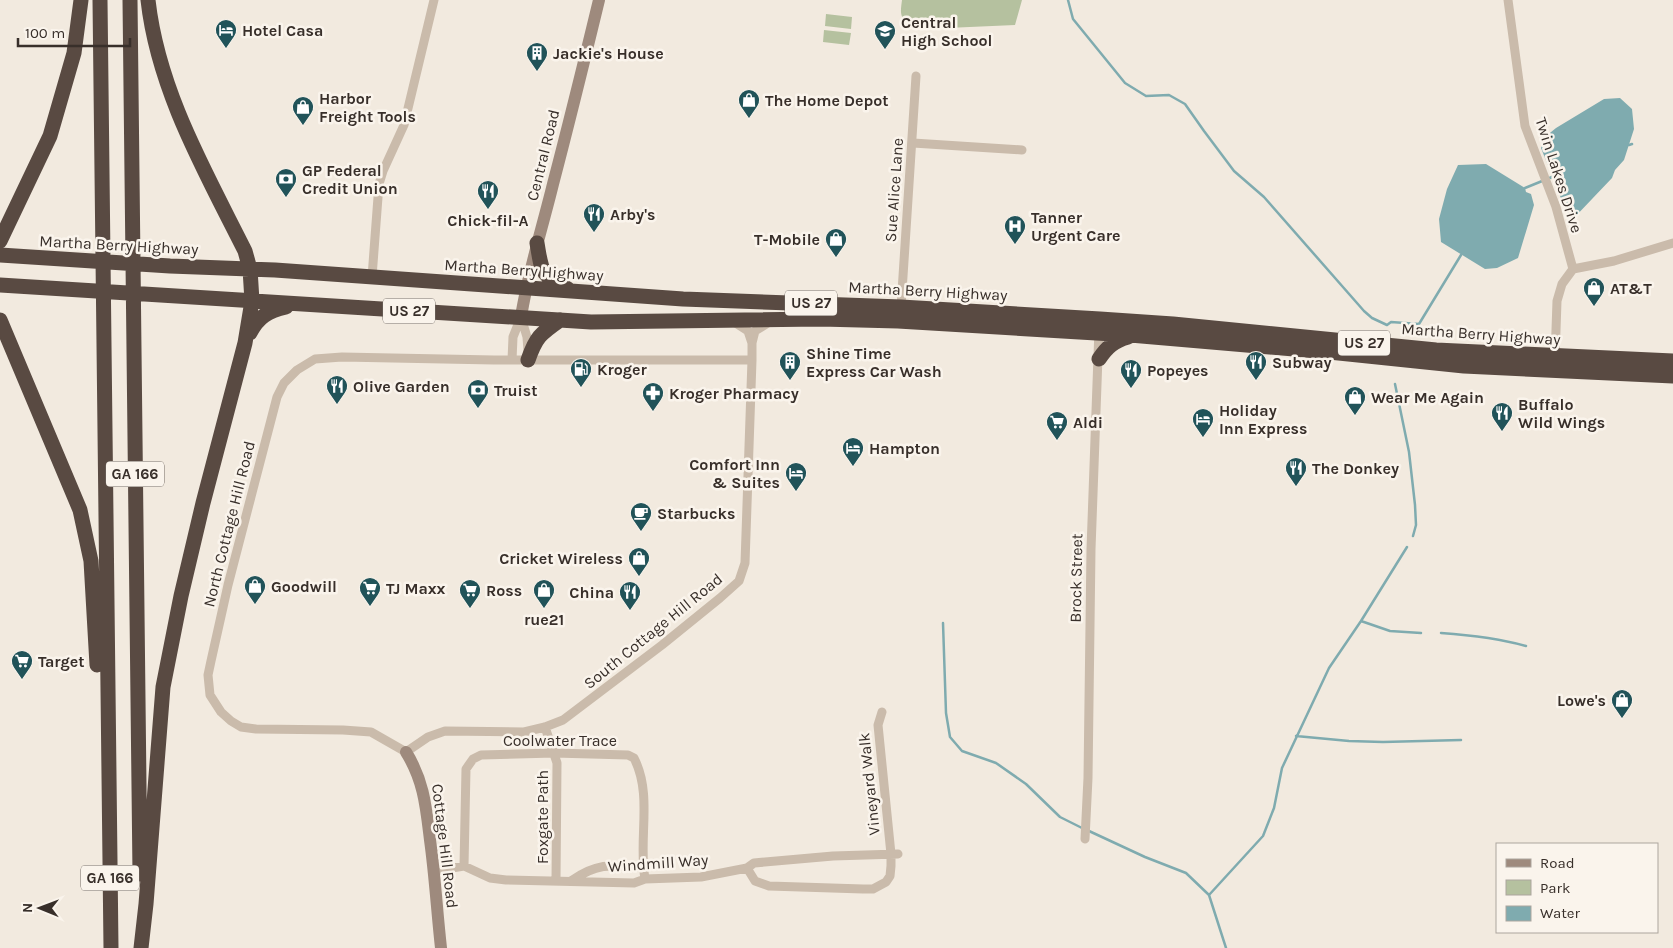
<svg xmlns="http://www.w3.org/2000/svg" width="1673" height="948" viewBox="0 0 1673 948" font-family="Karla,sans-serif">
<style>
.green{fill:#b5c19f}
.water{fill:#7fabaf}
.lines{fill:none;stroke-linecap:round;stroke-linejoin:round}
.stream{stroke:#7fabaf;stroke-width:2.5}
.street{stroke:#cabbab;stroke-width:9}
.secondary{stroke:#9e8a7d;stroke-width:12}
.highway{stroke:#594a42;stroke-width:15}
.labels{text-anchor:middle;dominant-baseline:central;stroke-width:5;stroke-linejoin:round;paint-order:stroke}
.shield{fill:#faf4ec;stroke:#726a64;stroke-width:1}
.shield-label{font-size:15px;font-weight:bold;fill:#382f2a}
.poi-label{font-size:16px;font-weight:bold;fill:#382f2a;stroke:#faf4ec;text-anchor:start}
.street-label{font-size:16px;fill:#382f2a;stroke:#faf4ec}
</style>
<rect width="100%" height="100%" fill="#f2eadf"/>
<path class="green" d="M902 0H1022L1015 25 947 28 906 22C899 16 901 9 902 0Z
M826 14 852 17 851 29 825 26Z
M824 30 851 33 849 45 823 42Z"/>
<path class="water" d="M1620 98 1632 109 1634 129 1624 160 1615 170 1612 178 1572 220V217L1568 216 1541 148 1545 137 1556 128 1604 99Z
M1486 164 1525 188 1526 192 1531 194 1534 205 1518 258 1497 268 1485 269 1441 242 1439 219 1447 189 1458 165Z"/>
<g class="lines">
<path class="stream" d="M1068 0 1073 19 1125 83 1146 96 1169 95 1185 104 1204 131 1234 171 1264 197 1364 311 1372 318 1387 325 1391 322 1419 324 1461 255
M1629 145 1632 144
M1525 188 1552 177
M1395 384 1409 452 1415 505 1416 525 1413 536
M1361 621 1390 631 1421 633
M943 623 946 713 950 737 962 751 996 763 1026 784 1060 817 1084 829
M1441 633C1470 635 1498 638 1526 646
M1296 736 1349 741 1383 742 1461 740
M1089 831 1145 857 1186 873 1209 895 1226 948
M1209 895 1263 836 1274 808 1282 768 1329 668 1361 621 1407 547"/>
<path class="street" d="M1508 0 1525 126 1556 207 1573 269
M913 143 1022 150
M372 277 379 184 383 171 404 125 434 0
M901 307 916 76
M521 317 527 337 528 351
M734 322 748 331 752 343
M342 357 494 360H752L745 563 739 581 720 598 662 645 563 720 545 727 524 732 445 731 428 737 406 752 371 732 343 730 256 729 241 727 231 721 221 712 210 695 208 675 211 661 228 585 277 397 284 383 297 370 315 359Z
M1555 359 1557 301 1562 284 1573 269 1614 261 1673 243
M512 360 513 337 521 317
M752 360V343L755 331 768 323
M545 727 557 763 556 880
M1085 839 1088 778 1091 549 1099 329
M464 866 466 769 473 759 481 755 554 753 628 755 634 758C653 795 638 839 645 879
M747 868 755 881 769 886 863 889H873L886 882 890 876 891 866V854L878 725 882 712
M434 871 464 866 490 878 506 880 634 883 645 879 701 877 747 868 754 863 833 856 898 854
M571 881C598 862 612 865 643 868"/>
<path class="secondary" d="M521 317C528 272 542 229 553 184 569 123 584 62 599 0
M406 752C424 781 426 807 430 840 435 876 437 912 441 948"/>
<path class="highway" d="M100 0 111 948
M130 0 140 874
M0 241 50 136 74 53 81 0
M537 243C542 272 540 275 568 289
M0 255 170 266 275 270 683 299 901 307 1100 319 1173 324 1436 350 1673 361
M0 285 591 322 821 319 898 321 1130 335 1329 352 1464 366 1673 376
M0 320 80 510 91 561 97 665
M250 333C258 317 268 311 286 307
M1099 359C1107 347 1114 341 1128 337
M528 360C536 337 540 334 560 320
M141 948 146 904 163 687 181 596 203 503 245 343 252 301 250 269 245 251C205 171 158 90 148 0"/>
</g>
<defs>
<g id="hotel-pin" transform="scale(1.125)"><path d="M0 17L-7.5 6A9.5 9.5 0 1 1 7.5 6Z" fill="#215359" stroke="#faf4ec"/><path d="M-6-4.5h1.5V1H6V5H4.5V3h-9V5H-6ZM-4 0a1.8 1.8 0 1 1 3.6 0ZM.5 0V-2.5h3Q6-2.5 6 0Z" fill="#fff"/></g>
<g id="school-pin" transform="scale(1.125)"><path d="M0 17L-7.5 6A9.5 9.5 0 1 1 7.5 6Z" fill="#215359" stroke="#faf4ec"/><path d="M0-5L7-2L0 1L-7-2ZM-4 1L0 2.5L4 1V4Q0 6-4 4Z" fill="#fff"/></g>
<g id="building-pin" transform="scale(1.125)"><path d="M0 17L-7.5 6A9.5 9.5 0 1 1 7.5 6Z" fill="#215359" stroke="#faf4ec"/><path d="M-4-6H4V6H1V3H-1V6H-4ZM-2.5-4.3h1.7v1.8h-1.7ZM.8-4.3h1.7v1.8H.8ZM-2.5-1h1.7V.8h-1.7ZM.8-1h1.7V.8H.8Z" fill="#fff"/></g>
<g id="shop-pin" transform="scale(1.125)"><path d="M0 17L-7.5 6A9.5 9.5 0 1 1 7.5 6Z" fill="#215359" stroke="#faf4ec"/><path d="M-5-2.5h2.3a2.7 3.5 0 0 1 5.4 0H5L5.5 6h-11ZM-1.5-2.5h3a1.5 2.3 0 0 0-3 0Z" fill="#fff"/></g>
<g id="bank-pin" transform="scale(1.125)"><path d="M0 17L-7.5 6A9.5 9.5 0 1 1 7.5 6Z" fill="#215359" stroke="#faf4ec"/><path d="M-6-4H6V4H-6ZM0-2.3a2.3 2.3 0 1 0 0 4.6a2.3 2.3 0 1 0 0-4.6Z" fill="#fff"/></g>
<g id="restaurant-pin" transform="scale(1.125)"><path d="M0 17L-7.5 6A9.5 9.5 0 1 1 7.5 6Z" fill="#215359" stroke="#faf4ec"/><path d="M-5-6h1v4h1v-4h1v4h1v-4h1v5L-1.5 .5V6h-2V.5L-5-1ZM5-6V6H3V1.5H1.5Q1.5-4 5-6Z" fill="#fff"/></g>
<g id="hospital-pin" transform="scale(1.125)"><path d="M0 17L-7.5 6A9.5 9.5 0 1 1 7.5 6Z" fill="#215359" stroke="#faf4ec"/><path d="M-5-5h3v3.5h4V-5h3V5h-3V1.5h-4V5h-3Z" fill="#fff"/></g>
<g id="fuel-pin" transform="scale(1.125)"><path d="M0 17L-7.5 6A9.5 9.5 0 1 1 7.5 6Z" fill="#215359" stroke="#faf4ec"/><path d="M-5.5-6h7V0h2V4h1.3V-2.5L3-4.5l.8-.8L6-3V5H2.5V1h-1V6h-7ZM-4.2-4.7v3.2H.2V-4.7Z" fill="#fff"/></g>
<g id="pharmacy-pin" transform="scale(1.125)"><path d="M0 17L-7.5 6A9.5 9.5 0 1 1 7.5 6Z" fill="#215359" stroke="#faf4ec"/><path d="M-2-6h4v4h4v4h-4v4h-4v-4h-4v-4h4Z" fill="#fff"/></g>
<g id="supermarket-pin" transform="scale(1.125)"><path d="M0 17L-7.5 6A9.5 9.5 0 1 1 7.5 6Z" fill="#215359" stroke="#faf4ec"/><path d="M-6-5.5h2.5l.6 2H6L4.5 2H-2.5L-4.4-4H-6ZM-1.5 3.2a1.3 1.3 0 1 0 .1 0ZM3 3.2a1.3 1.3 0 1 0 .1 0Z" fill="#fff"/></g>
<g id="cafe-pin" transform="scale(1.125)"><path d="M0 17L-7.5 6A9.5 9.5 0 1 1 7.5 6Z" fill="#215359" stroke="#faf4ec"/><path d="M-5.5-4.5H6V0H3Q3 3.5 0 3.5H-2.5Q-5.5 3.5-5.5 0ZM3-3.2v2h1.7v-2ZM-6 4.5H4V6H-6Z" fill="#fff"/></g>
</defs>
<g fill-rule="evenodd">
<use href="#hotel-pin" x="226" y="30"/>
<use href="#school-pin" x="885" y="31"/>
<use href="#building-pin" x="537" y="53"/>
<use href="#shop-pin" x="749" y="100"/>
<use href="#shop-pin" x="303" y="107"/>
<use href="#bank-pin" x="286" y="179"/>
<use href="#restaurant-pin" x="488" y="191"/>
<use href="#restaurant-pin" x="594" y="214"/>
<use href="#hospital-pin" x="1015" y="226"/>
<use href="#shop-pin" x="836" y="239"/>
<use href="#shop-pin" x="1594" y="288"/>
<use href="#building-pin" x="790" y="362"/>
<use href="#restaurant-pin" x="1256" y="362"/>
<use href="#fuel-pin" x="581" y="369"/>
<use href="#restaurant-pin" x="1131" y="370"/>
<use href="#restaurant-pin" x="337" y="386"/>
<use href="#bank-pin" x="478" y="390"/>
<use href="#pharmacy-pin" x="653" y="393"/>
<use href="#shop-pin" x="1355" y="397"/>
<use href="#restaurant-pin" x="1502" y="413"/>
<use href="#hotel-pin" x="1203" y="419"/>
<use href="#supermarket-pin" x="1057" y="422"/>
<use href="#hotel-pin" x="853" y="448"/>
<use href="#restaurant-pin" x="1296" y="468"/>
<use href="#hotel-pin" x="796" y="473"/>
<use href="#cafe-pin" x="641" y="513"/>
<use href="#shop-pin" x="639" y="558"/>
<use href="#shop-pin" x="255" y="586"/>
<use href="#supermarket-pin" x="370" y="588"/>
<use href="#supermarket-pin" x="470" y="590"/>
<use href="#shop-pin" x="544" y="590"/>
<use href="#restaurant-pin" x="630" y="592"/>
<use href="#supermarket-pin" x="22" y="661"/>
<use href="#shop-pin" x="1622" y="700"/>
</g>
<g class="labels">
<g class="shield">
<rect x="785" y="290.5" width="52" height="25" rx="4"/>
<rect x="383" y="298.5" width="52" height="25" rx="4"/>
<rect x="1338" y="330.5" width="52" height="25" rx="4"/>
<rect x="106" y="461.5" width="58" height="25" rx="4"/>
<rect x="81" y="865.5" width="58" height="25" rx="4"/>
</g>
<g class="shield-label">
<text x="811" y="303">US 27</text>
<text x="409" y="311">US 27</text>
<text x="1364" y="343">US 27</text>
<text x="135" y="474">GA 166</text>
<text x="110" y="878">GA 166</text>
</g>
<g class="poi-label">
<text x="901" y="22">Central<tspan x="901" dy="18">High School</tspan></text>
<text x="242" y="30">Hotel Casa</text>
<text x="553" y="53">Jackie's House</text>
<text x="319" y="98">Harbor<tspan x="319" dy="18">Freight Tools</tspan></text>
<text x="765" y="100">The Home Depot</text>
<text x="302" y="170">GP Federal<tspan x="302" dy="18">Credit Union</tspan></text>
<text x="610" y="214">Arby's</text>
<text x="1031" y="217">Tanner<tspan x="1031" dy="18">Urgent Care</tspan></text>
<text x="488" y="220" text-anchor="middle">Chick-fil-A</text>
<text x="820" y="239" text-anchor="end">T-Mobile</text>
<text x="1610" y="288">AT&amp;T</text>
<text x="806" y="353">Shine Time<tspan x="806" dy="18">Express Car Wash</tspan></text>
<text x="1272" y="362">Subway</text>
<text x="597" y="369">Kroger</text>
<text x="1147" y="370">Popeyes</text>
<text x="353" y="386">Olive Garden</text>
<text x="494" y="390">Truist</text>
<text x="669" y="393">Kroger Pharmacy</text>
<text x="1371" y="397">Wear Me Again</text>
<text x="1518" y="404">Buffalo<tspan x="1518" dy="18">Wild Wings</tspan></text>
<text x="1219" y="410">Holiday<tspan x="1219" dy="18">Inn Express</tspan></text>
<text x="1073" y="422">Aldi</text>
<text x="869" y="448">Hampton</text>
<text x="780" y="464" text-anchor="end">Comfort Inn<tspan x="780" dy="18">&amp; Suites</tspan></text>
<text x="1312" y="468">The Donkey</text>
<text x="657" y="513">Starbucks</text>
<text x="623" y="558" text-anchor="end">Cricket Wireless</text>
<text x="271" y="586">Goodwill</text>
<text x="386" y="588">TJ Maxx</text>
<text x="486" y="590">Ross</text>
<text x="614" y="592" text-anchor="end">China</text>
<text x="544" y="619" text-anchor="middle">rue21</text>
<text x="38" y="661">Target</text>
<text x="1606" y="700" text-anchor="end">Lowe's</text>
</g>
<g class="street-label">
<text transform="translate(543 155) rotate(-76)">Central Road</text>
<text transform="translate(1559 175) rotate(72)">Twin Lakes Drive</text>
<text transform="translate(894 190) rotate(-86)">Sue Alice Lane</text>
<text transform="translate(119 245) rotate(3)">Martha Berry Highway</text>
<text transform="translate(524 270) rotate(4)">Martha Berry Highway</text>
<text transform="translate(928 291) rotate(3)">Martha Berry Highway</text>
<text transform="translate(1481 334) rotate(4)">Martha Berry Highway</text>
<text transform="translate(229 524) rotate(-76)">North Cottage Hill Road</text>
<text transform="translate(1076 578) rotate(-89)">Brock Street</text>
<text transform="translate(653 631) rotate(-39)">South Cottage Hill Road</text>
<text x="560" y="740">Coolwater Trace</text>
<text transform="translate(869 784) rotate(-96)">Vineyard Walk</text>
<text transform="translate(542 817) rotate(-90)">Foxgate Path</text>
<text transform="translate(445 846) rotate(83)">Cottage Hill Road</text>
<text transform="translate(658 863) rotate(-4)">Windmill Way</text>
</g>
</g>
<rect x="1496" y="843" width="162" height="90" fill="#faf4ec" stroke="#aca59e"/>
<rect x="1506" y="859" width="25" height="8" fill="#9e8a7d" stroke="#aca59e"/>
<text x="1540" y="868" font-size="15" fill="#382f2a">Road</text>
<rect x="1506" y="880" width="25" height="15" fill="#b5c19f" stroke="#aca59e"/>
<text x="1540" y="893" font-size="15" fill="#382f2a">Park</text>
<rect x="1506" y="906" width="25" height="15" fill="#7fabaf" stroke="#aca59e"/>
<text x="1540" y="918" font-size="15" fill="#382f2a">Water</text>
<g transform="translate(40 908) rotate(271)" stroke="#faf4ec" stroke-width="4" paint-order="stroke">
<path d="M0-4L9 19L0 12L-9 19Z" fill="#382f2a"/>
<text y="-8" font-size="14" font-weight="bold" text-anchor="middle" fill="#382f2a">N</text>
</g>
<path d="M18 38v8h112v-8" fill="none" stroke="#382f2a" stroke-width="2.5"/>
<text x="25" y="38" font-size="15" fill="#382f2a" stroke="#faf4ec" stroke-width="4" paint-order="stroke">100 m</text>
</svg>
